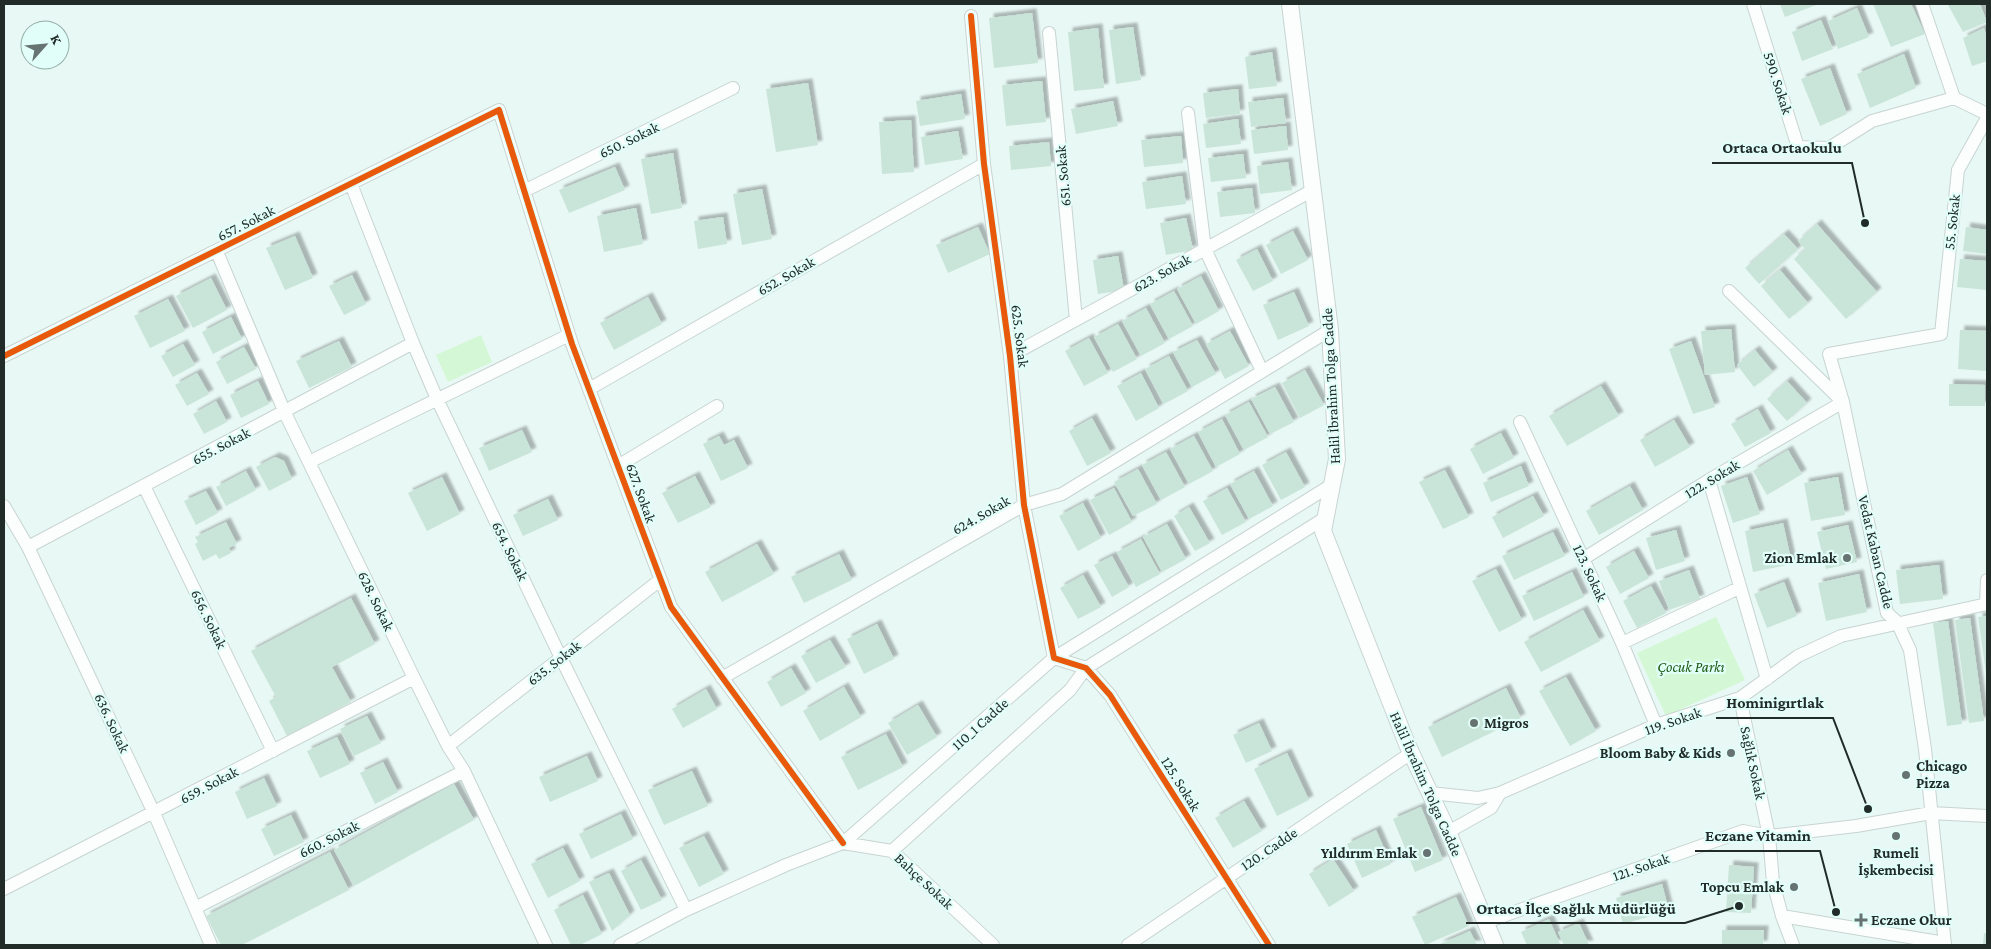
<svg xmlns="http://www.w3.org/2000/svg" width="1991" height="949" viewBox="0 0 1991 949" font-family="'Crimson Pro',serif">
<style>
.green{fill:#d4f8d5}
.building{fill:#c9e4d8;filter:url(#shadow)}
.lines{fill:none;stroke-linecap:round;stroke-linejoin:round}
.minor-casing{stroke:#c7d4d1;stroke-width:14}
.tertiary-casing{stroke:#c7d4d1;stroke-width:18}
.minor{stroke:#fcfefd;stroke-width:12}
.tertiary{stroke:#fcfefd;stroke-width:16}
.cycleway-casing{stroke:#e1fff8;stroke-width:9}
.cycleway{stroke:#e8590c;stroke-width:6}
.poi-dot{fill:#677370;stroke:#e1fff8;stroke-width:2}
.labels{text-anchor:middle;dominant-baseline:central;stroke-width:4.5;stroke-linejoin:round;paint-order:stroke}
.street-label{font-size:15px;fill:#212c29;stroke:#e1fff8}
.poi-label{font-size:15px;font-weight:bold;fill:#212c29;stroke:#e1fff8;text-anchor:end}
.park-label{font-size:15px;font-style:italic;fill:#1b5a12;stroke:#e1fff8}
.leader{fill:none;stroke:#212c29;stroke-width:2}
.callout-dot{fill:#212c29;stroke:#e1fff8;stroke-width:2}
.callout-label{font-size:16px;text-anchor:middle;font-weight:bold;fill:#212c29;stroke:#e1fff8;stroke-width:4.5;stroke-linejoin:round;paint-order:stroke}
</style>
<defs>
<filter id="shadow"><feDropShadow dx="4.5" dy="-4.5" stdDeviation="1" flood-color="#0004"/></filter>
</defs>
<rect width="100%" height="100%" fill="#e8f8f4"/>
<path class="green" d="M481 335 492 362 448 382 436 355Z
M1716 617 1745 680 1666 716 1637 653Z"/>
<path class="building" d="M1780 4H1815L1816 5 1785 17Z
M1873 4H1911L1925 34 1891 47Z
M1980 4 1987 22 1963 32 1948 5Z
M1857 8 1869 37 1838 49 1828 21Z
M1032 13 1038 63 994 68 989 18Z
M1821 20 1833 49 1802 61 1792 32Z
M1133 27 1141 80 1116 84 1109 30Z
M1098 28 1104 88 1074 91 1068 32Z
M1984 28 1987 38V61L1972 66 1963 38Z
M1272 52 1277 86 1249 89 1245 57Z
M1904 54 1916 88 1870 108 1857 74Z
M1830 68 1847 114 1820 126 1801 79Z
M1042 81 1046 122 1006 126 1002 85Z
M808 83 818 145 776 152 766 89Z
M1238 89 1240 114 1206 118 1203 93Z
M961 94 965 119 920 126 916 101Z
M1283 98 1286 123 1251 127 1248 102Z
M1113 101 1118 126 1076 134 1071 109Z
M1238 119 1241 144 1206 148 1203 124Z
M911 120 914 172 882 174 879 122Z
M1286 126 1288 150 1254 154 1251 130Z
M958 131 963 159 925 165 921 137Z
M1181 136 1183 163 1144 167 1141 140Z
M1049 142 1051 166 1011 170 1009 146Z
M673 153 682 208 651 214 641 159Z
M1243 154 1246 178 1211 182 1208 158Z
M1288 162 1292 190 1260 194 1257 166Z
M615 167 625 190 569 213 559 190Z
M1182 176 1186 204 1146 209 1142 182Z
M1252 188 1255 213 1220 217 1217 192Z
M762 189 772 239 742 245 733 194Z
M636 208 643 244 604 252 597 216Z
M723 217 727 244 698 249 694 221Z
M1186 218 1193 250 1166 255 1160 223Z
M1817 224 1877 292 1846 319 1794 259 1805 249 1798 241Z
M978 227 990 254 948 273 936 245Z
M1966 227 1987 230V254L1963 251Z
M1293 231 1308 260 1281 274 1266 245Z
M1784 234 1798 249 1759 284 1745 268Z
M295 236 313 278 285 290 266 248Z
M1257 249 1273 281 1253 291 1236 260Z
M1118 256 1124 290 1098 294 1093 260Z
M1960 259 1987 261V290L1957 287Z
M1780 270 1808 303 1789 319 1761 286Z
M352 275 366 304 344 315 329 286Z
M1201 276 1219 311 1196 324 1177 289Z
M211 278 227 310 193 328 176 296Z
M1174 291 1193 326 1169 339 1150 304Z
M1294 292 1309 326 1278 340 1263 305Z
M648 297 662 324 614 350 600 323Z
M168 299 185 331 150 348 134 316Z
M1146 308 1165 343 1141 356 1122 321Z
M231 317 242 339 213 354 202 332Z
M1118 324 1137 359 1113 372 1094 337Z
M1731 329 1735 372 1705 375 1701 331Z
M1960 330 1987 331V371L1958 369Z
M1230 331 1249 366 1225 379 1206 344Z
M1089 338 1108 373 1084 386 1065 351Z
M1197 340 1216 374 1192 387 1173 352Z
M339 341 352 367 309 388 296 361Z
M1691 341 1715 407 1693 414 1669 349Z
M183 344 195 365 173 377 161 356Z
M244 347 256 369 227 384 216 362Z
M1755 350 1773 372 1754 387 1737 365Z
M1169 356 1188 391 1164 404 1145 369Z
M1305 370 1324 405 1300 418 1282 383Z
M197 373 209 394 187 406 175 385Z
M1141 373 1159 408 1136 421 1117 386Z
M258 381 269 404 241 418 230 395Z
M1787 381 1807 403 1787 421 1767 399Z
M1949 384 1985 385V406H1949Z
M1601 386 1619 416 1567 446 1549 416Z
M1275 387 1294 422 1270 434 1251 399Z
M216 401 227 422 204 434 193 414Z
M1249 402 1268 437 1244 450 1225 415Z
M1758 409 1771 433 1745 447 1731 424Z
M1092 418 1111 453 1087 466 1069 431Z
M1222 419 1240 454 1216 467 1198 432Z
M1674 420 1690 447 1655 467 1640 440Z
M522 430 532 452 489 471 479 448Z
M1501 433 1514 458 1483 474 1470 449Z
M719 436 724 445 734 440 748 468 721 481 703 444Z
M1194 436 1213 471 1189 484 1170 449Z
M1788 450 1802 474 1767 495 1753 471Z
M1166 452 1185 487 1161 500 1142 465Z
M1286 452 1305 487 1281 500 1262 465Z
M275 457 284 461 292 479 269 491 256 467Z
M1521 466 1529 486 1491 502 1483 483Z
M1138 469 1157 504 1133 516 1114 482Z
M1445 470 1469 517 1443 529 1419 482Z
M246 471 256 490 226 506 216 487Z
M1254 471 1273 506 1249 519 1230 484Z
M695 476 711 507 678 523 662 493Z
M442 477 460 514 427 531 408 493Z
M1747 477 1760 514 1733 523 1721 486Z
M1838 477 1845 515 1811 521 1804 483Z
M1630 486 1643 510 1599 535 1586 511Z
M1114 488 1132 522 1109 535 1090 500Z
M1227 488 1246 522 1222 535 1203 501Z
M206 491 218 513 196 525 184 501Z
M1533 496 1544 516 1503 538 1492 517Z
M548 499 558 520 523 536 513 515Z
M1083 503 1101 538 1078 551 1059 516Z
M1189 507 1210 543 1195 551 1174 516Z
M226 522 237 544 229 548 231 553 219 559 216 554 203 561 195 544 198 542 195 537Z
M1783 523 1792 564 1753 572 1745 531Z
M1167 524 1186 559 1162 572 1143 537Z
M1848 525 1857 562 1826 569 1817 532Z
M1676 530 1685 561 1656 570 1646 538Z
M1553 532 1565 556 1514 580 1502 556Z
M1141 539 1160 574 1136 587 1117 552Z
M757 544 774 574 722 602 705 572Z
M1634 551 1649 578 1620 594 1606 567Z
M839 554 852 580 804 603 791 577Z
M1112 556 1129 587 1112 597 1094 565Z
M1939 565 1943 599 1900 604 1896 570Z
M1496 569 1522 620 1499 632 1472 581Z
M1689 570 1700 599 1669 610 1659 581Z
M1572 572 1584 597 1534 621 1522 596Z
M1859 574 1867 612 1826 621 1818 583Z
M1083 575 1101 607 1078 619 1060 588Z
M1784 582 1797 616 1767 628 1754 594Z
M1651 586 1666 613 1637 628 1623 601Z
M351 598 375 644 332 667 351 702 287 736 269 701 276 697 251 651Z
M1583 610 1600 641 1541 672 1524 642Z
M1987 616V673H1986L1978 617Z
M1970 618 1984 721 1969 723 1955 620Z
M1948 621 1962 724 1947 726 1933 623Z
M877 624 894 659 864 674 847 639Z
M830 640 846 667 816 683 801 656Z
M791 668 806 693 781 707 767 682Z
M1566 677 1596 731 1570 746 1539 691Z
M844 687 861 717 820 741 803 711Z
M1506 688 1521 718 1442 757 1428 727Z
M706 689 717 709 683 728 672 709Z
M918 705 937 737 907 755 888 723Z
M367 716 381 743 354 756 340 729Z
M1259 723 1272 751 1246 763 1233 735Z
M886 734 903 767 858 790 841 757Z
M337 737 350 764 320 778 307 751Z
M1287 753 1309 800 1277 816 1254 769Z
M587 756 598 781 550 802 539 777Z
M383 762 398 792 375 804 360 773Z
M692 771 708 806 664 825 648 790Z
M264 778 277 806 247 819 235 792Z
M454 784 474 820 354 886 334 850Z
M1244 801 1262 831 1233 848 1215 818Z
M1421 807 1443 860 1415 872 1393 819Z
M621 814 633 839 591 859 579 834Z
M291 815 304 842 274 856 261 829Z
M1376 830 1391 864 1362 878 1347 844Z
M704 836 724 874 699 887 679 848Z
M563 848 580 881 548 898 531 864Z
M330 852 349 890 242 945H221L206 916Z
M1333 859 1354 891 1329 907 1309 874Z
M641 860 662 900 641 910 621 871Z
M1729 865 1754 867 1751 913 1726 912Z
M609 873 630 915 612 931 589 882Z
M1662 884 1669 911 1623 924 1616 898Z
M583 895 602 934 580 945H571L554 910Z
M1456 897 1469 926 1425 945 1412 917Z
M1549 919 1560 944 1527 945 1521 932Z
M1579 923 1589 945H1564L1558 932Z
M1722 930H1764L1763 945H1722Z
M1470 931 1477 945H1438Z
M1984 933 1987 934V945H1983Z"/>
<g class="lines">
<g class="minor-casing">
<path id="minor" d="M1753 4 1798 147 1829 148 1872 121 1954 98
M1922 4 1954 98
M971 16 984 164 1010 356 1024 505 1054 658 1086 668 1110 695 1269 945
M1049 33 1076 320
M1954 98 1987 114
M1188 113 1205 249 1262 371
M351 184 413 343 437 399 561 658 686 910
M524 191 733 88
M217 252 285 413 414 678 448 746 464 771 546 945
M1729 291 1843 402 1887 613 1897 622 1910 650 1925 749 1945 945
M4 356 499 110 572 344 671 607 843 843
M1010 356 1313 190
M589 389 984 164
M1520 422 1622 643 1656 725
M309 462 569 335
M618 466 717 406
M1709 480 1767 679
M144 486 273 751
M4 506 28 547 154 813 211 945
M28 547 413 343
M1583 559 1709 480 1843 402 1829 354 1941 334 1958 170 1987 118
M1986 604 1987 580
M1622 643 1739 588
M722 678 1024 505 1062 494 1330 330
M1740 698 1769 836 1773 882 1782 916 1793 945
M448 746 660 580
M1430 793 1478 798 1500 793 1656 725 1740 698 1798 656 1841 636 1987 604
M1448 832 1491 808 1500 793
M843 843 892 851 993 945
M892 851 1070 690 1086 668 1325 518
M4 889 414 678
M195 908 464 771
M1782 916 1945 943
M1486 922 1743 831 1769 836 1856 826 1931 813 1987 816
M620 945 686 910 786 865 843 843 1054 658 1333 484
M1128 945 1411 753"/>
</g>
<g class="tertiary-casing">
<path id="tertiary" d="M1290 4 1330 330 1337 459 1323 531 1407 744 1448 832 1495 945"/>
</g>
<use href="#minor" class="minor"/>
<use href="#tertiary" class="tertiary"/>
<g class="cycleway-casing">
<path id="cycleway" d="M971 16 984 164 1010 356 1024 505 1054 658 1086 668 1110 695 1269 945
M4 356 499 110 572 344 671 607 843 843"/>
</g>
<use href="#cycleway" class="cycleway"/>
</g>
<g class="poi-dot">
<circle cx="1847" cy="558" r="5"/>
<circle cx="1474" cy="723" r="5"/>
<circle cx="1731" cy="753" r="5"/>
<circle cx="1906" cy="775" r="5"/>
<circle cx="1896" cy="836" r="5"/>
<circle cx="1427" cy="853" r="5"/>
<circle cx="1794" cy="887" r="5"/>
<path d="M1858.5 912.5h5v5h5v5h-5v5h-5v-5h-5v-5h5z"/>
</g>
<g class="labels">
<g class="street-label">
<text transform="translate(1778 83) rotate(72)">590. Sokak</text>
<text transform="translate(629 140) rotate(-26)">650. Sokak</text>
<text transform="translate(1063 176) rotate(-95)">651. Sokak</text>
<text transform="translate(1952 222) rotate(-84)">55. Sokak</text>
<text transform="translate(246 223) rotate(-27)">657. Sokak</text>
<text transform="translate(1162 273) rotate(-29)">623. Sokak</text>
<text transform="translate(786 276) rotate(-30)">652. Sokak</text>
<text transform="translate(1020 336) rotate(83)">625. Sokak</text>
<text transform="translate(1331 386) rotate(-93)">Halil İbrahim Tolga Cadde</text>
<text transform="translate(221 446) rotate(-28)">655. Sokak</text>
<text transform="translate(1712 479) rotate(-31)">122. Sokak</text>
<text transform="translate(641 493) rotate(70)">627. Sokak</text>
<text transform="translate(981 515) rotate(-30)">624. Sokak</text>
<text transform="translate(510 551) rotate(64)">654. Sokak</text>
<text transform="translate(1876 552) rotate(77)">Vedat Kaban Cadde</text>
<text transform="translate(1590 573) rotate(65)">123. Sokak</text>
<text transform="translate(376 601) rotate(64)">628. Sokak</text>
<text transform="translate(209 619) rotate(64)">656. Sokak</text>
<text transform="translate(554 663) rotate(-38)">635. Sokak</text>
<text transform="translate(1673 721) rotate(-19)">119. Sokak</text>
<text transform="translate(112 723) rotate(65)">636. Sokak</text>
<text transform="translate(980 724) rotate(-42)">110_1 Cadde</text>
<text transform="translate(1753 763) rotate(78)">Sağlık Sokak</text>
<text transform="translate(1181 784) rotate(58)">125. Sokak</text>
<text transform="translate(1426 784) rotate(66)">Halil İbrahim Tolga Cadde</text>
<text transform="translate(209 785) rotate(-28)">659. Sokak</text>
<text transform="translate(329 839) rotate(-27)">660. Sokak</text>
<text transform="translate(1269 849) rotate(-34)">120. Cadde</text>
<text transform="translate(1641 867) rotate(-19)">121. Sokak</text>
<text transform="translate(924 881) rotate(43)">Bahçe Sokak</text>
</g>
<g class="poi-label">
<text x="1837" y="558">Zion Emlak</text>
<text x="1484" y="723" text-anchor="start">Migros</text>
<text x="1721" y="753">Bloom Baby &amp; Kids</text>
<text x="1916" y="766" text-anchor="start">Chicago<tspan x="1916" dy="17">Pizza</tspan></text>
<text x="1417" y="853">Yıldırım Emlak</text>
<text x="1896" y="853" text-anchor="middle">Rumeli<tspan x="1896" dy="17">İşkembecisi</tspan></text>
<text x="1784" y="887">Topcu Emlak</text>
<text x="1871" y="920" text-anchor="start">Eczane Okur</text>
</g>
<g class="park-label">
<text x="1691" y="667">Çocuk Parkı</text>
</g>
</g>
<path class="leader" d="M1865 223L1852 163H1712M1868 809L1833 718H1716M1836 912L1820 851H1695M1739 906L1685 923H1466"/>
<g class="callout-dot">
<circle cx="1865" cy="223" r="5"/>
<circle cx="1868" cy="809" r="5"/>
<circle cx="1836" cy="912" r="5"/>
<circle cx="1739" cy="906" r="5"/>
</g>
<g class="callout-label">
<text x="1782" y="153">Ortaca Ortaokulu</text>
<text x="1775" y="708">Hominigırtlak</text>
<text x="1758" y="841">Eczane Vitamin</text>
<text x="1576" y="914">Ortaca İlçe Sağlık Müdürlüğü</text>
</g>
<rect width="1991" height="949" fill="none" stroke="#212c29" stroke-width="10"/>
<g transform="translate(45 45) rotate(63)"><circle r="24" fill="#e1fff8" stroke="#94aba5"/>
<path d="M0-4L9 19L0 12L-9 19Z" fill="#677370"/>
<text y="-8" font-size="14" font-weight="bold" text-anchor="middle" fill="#212c29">K</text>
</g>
</svg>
